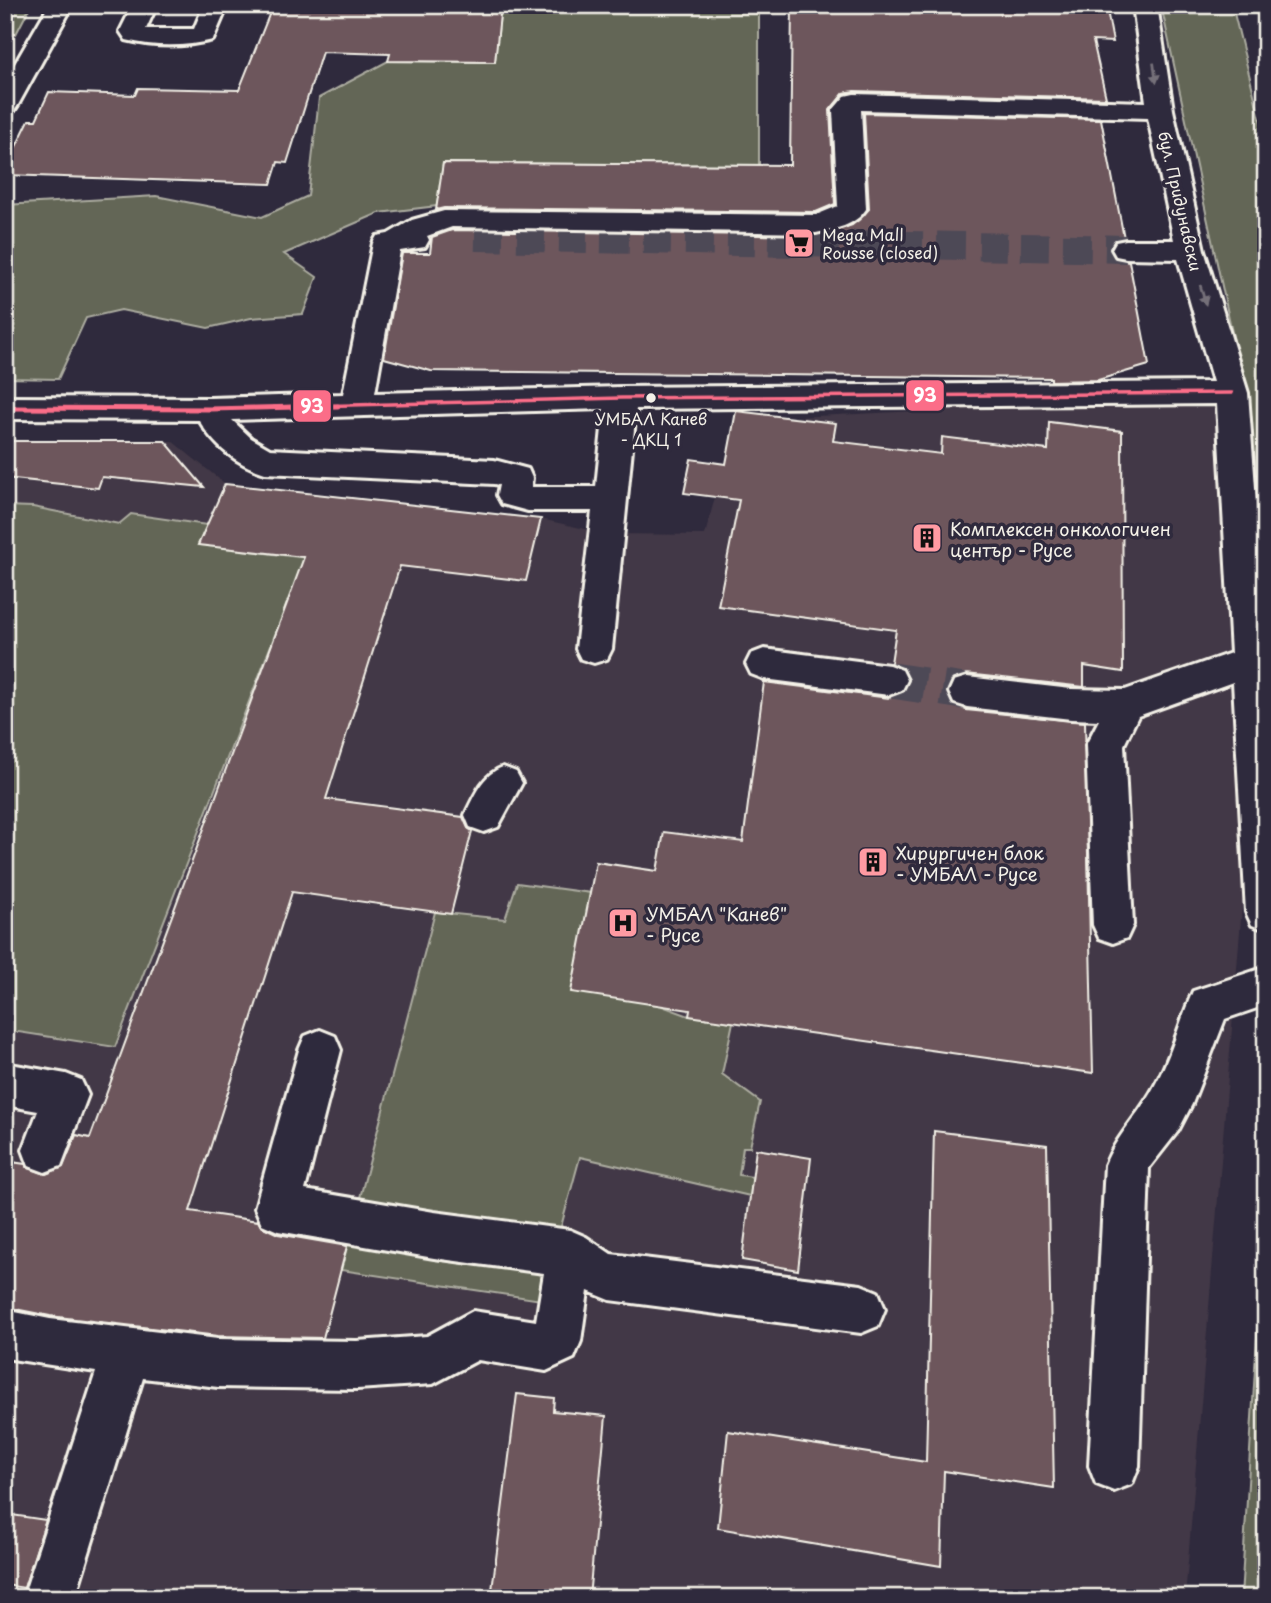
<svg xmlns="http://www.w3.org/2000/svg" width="1271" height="1603" viewBox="0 0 1271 1603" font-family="'Playpen Sans',sans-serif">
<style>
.built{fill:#423846}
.green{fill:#636657;stroke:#acaca0;stroke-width:2}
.building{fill:#6d575c;stroke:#f4f1e8;stroke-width:2}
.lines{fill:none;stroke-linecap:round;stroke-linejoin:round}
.minor-tunnel-far1{stroke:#4d4857;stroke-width:28;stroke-dasharray:28 14;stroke-linecap:butt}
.minor-tunnel{stroke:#4d4857;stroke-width:36;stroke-dasharray:36 18;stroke-linecap:butt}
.minor-casing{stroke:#f4f1e8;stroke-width:6}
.minor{fill:#2f2a3d;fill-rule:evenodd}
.bus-1-far1-casing{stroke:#2f2a3d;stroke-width:7}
.bus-1-casing{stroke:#2f2a3d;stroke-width:10}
.bus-1-far1{stroke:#fb6d88;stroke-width:3.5}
.bus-1{stroke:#fb6d88;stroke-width:5}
.oneway{fill:#747079}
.bus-dot{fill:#f4f1e8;stroke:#2f2a3d;stroke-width:2.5}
.labels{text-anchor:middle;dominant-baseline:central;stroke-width:7;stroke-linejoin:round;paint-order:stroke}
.far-street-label{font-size:16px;fill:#f4f1e8;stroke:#2f2a3d}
.far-poi-label{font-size:16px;fill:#f4f1e8;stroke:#2f2a3d;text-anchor:start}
.bus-label{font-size:16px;fill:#f4f1e8;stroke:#2f2a3d}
.poi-label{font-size:18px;fill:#f4f1e8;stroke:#2f2a3d;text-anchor:start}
.line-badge{stroke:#2f2a3d;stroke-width:2.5}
.badge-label{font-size:19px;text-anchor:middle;font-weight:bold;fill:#fff}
</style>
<rect width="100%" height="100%" fill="#2f2a3d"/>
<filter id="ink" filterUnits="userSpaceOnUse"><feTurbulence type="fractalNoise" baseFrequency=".0143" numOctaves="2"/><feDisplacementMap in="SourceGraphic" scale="14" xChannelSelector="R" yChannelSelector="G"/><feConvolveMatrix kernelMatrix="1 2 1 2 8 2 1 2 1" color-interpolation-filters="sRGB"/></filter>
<g filter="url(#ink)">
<path class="built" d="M1223 396 1219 451 1249 822 1185 1598H5V441H172L224 483 541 519 607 534 705 535 715 497 691 459 726 464 735 420Z"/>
<path class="green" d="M5 5H31L16 34 5 36Z
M501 5H759V165L443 163 437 206 379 213 284 254 317 277 303 314 251 318 208 328 121 310 86 318 58 379 5 378V205L156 196 262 217 308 196 319 98 388 61 495 62Z
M1161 5H1232L1266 143V613L1243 383Z
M5 506 33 507 119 524 131 514 207 525 198 545 325 560 292 591 115 1047 5 1030Z
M517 883 591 893 662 1006 689 1016 733 1022 722 1074 760 1102 750 1147H743L739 1175 753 1177 750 1196 580 1157 541 1300 341 1270 435 912 505 919Z
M1266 1189V1598H1241Z"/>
<path class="building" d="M273 5H501L495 62 388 61 390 54 322 52 287 163 278 162 271 184 5 175V169L29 120H36L49 92 135 95 138 88 239 90Z
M792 5H1106L1113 42 1093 41 1106 98 854 91 844 93 830 110 835 204 816 212 444 208 436 210 443 163 790 165Z
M864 113 1101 119 1124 238 1114 241 1110 250 1115 259 1129 261 1149 365 1098 380 1051 381V378L431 371 384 358 402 253H430L432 237 452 230 816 236 852 225 869 209Z
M736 411 836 423 833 441 941 454 942 437 1048 450 1049 422 1122 431 1123 672 1084 666V687L966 674 953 678 947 691 952 704 966 710 1085 722 1093 1073 689 1016 690 1010 571 992 596 862 657 871 664 832 743 842 764 682 889 698 903 692 909 681 904 669 891 663 896 630 718 606 739 500 684 493 691 459 726 464Z
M12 441H165L204 487 102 477 98 488 5 478V461Z
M225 484 541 519 526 581 400 566 326 799 463 817 468 828 472 831 451 914 292 892 190 1211 258 1221 261 1226 278 1234 347 1246 323 1338 218 1336 50 1316 5 1307V1161L25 1164 28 1168 46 1174 63 1167 76 1135 90 1138 304 557 198 545Z
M934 1131 1047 1145 1054 1488 944 1471 941 1566 718 1528 728 1431 926 1462Z
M756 1149 811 1158 798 1270 742 1260Z
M517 1394 554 1398 553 1411 606 1416 589 1598H491Z
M5 1514 46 1520 24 1588 5 1585Z"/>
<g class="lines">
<path class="minor-tunnel-far1" d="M475 237 1126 249"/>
<path class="minor-tunnel" d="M889 680 967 692"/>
<g class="minor-casing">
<path id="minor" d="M49 5H73L18 105 14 111 5 113V81Z
M133 5H157L146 29H194L204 5H228L213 40C185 47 154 47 126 40L120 31Z
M1133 5H1157L1173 110 1204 250 1248 393 1266 636V930L1252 925 1246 912 1233 682 1138 716 1124 745 1133 925 1127 938 1113 943 1099 938 1093 925 1086 745 1099 720 1071 719 967 707 954 703 949 692 954 681 967 677 1071 689 1125 690 1231 653 1217 404 636 409 612 649 607 659 594 663 581 659 576 649 592 511H528L502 504 497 495 499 485 494 484 265 473C236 464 214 446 199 420L5 419V397L210 398 343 394 373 243 377 236 388 234 412 220 444 211 816 215 838 206 833 110 845 96 854 94 1146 102ZM861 110 1148 118 1174 240H1126L1116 242 1112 249 1116 256 1126 258 1178 259 1213 382 621 387 375 393 400 251 425 247 429 240 427 236 452 227 816 233C835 229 855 226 866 209ZM604 409 596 487H531L532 478 528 469 494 460 270 449 251 438 232 420Z
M764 649 889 665 902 670 907 680 902 690 889 695 764 679 751 674 746 664 751 654Z
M503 767 516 772 522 783 498 827 484 832 470 827 465 815C474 796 483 774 503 767Z
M1266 967V1005L1225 1019 1192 1104 1178 1131 1149 1168 1139 1466 1132 1484 1114 1491 1096 1484 1089 1466 1105 1165C1117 1135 1139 1115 1154 1087 1172 1056 1179 1023 1193 991Z
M320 1030 335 1036 341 1050 305 1190 434 1212 570 1230 586 1237 611 1254 861 1285 878 1292 885 1309 878 1326 861 1333 610 1300 588 1291 581 1341 574 1358 546 1371 478 1360 433 1384 357 1389 218 1387 143 1378 75 1598H23L96 1372 5 1358V1310L50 1319 218 1339 357 1341 427 1336 473 1311 536 1321 544 1273 434 1258 278 1231 262 1224 255 1208 299 1050 305 1036Z
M5 1063 66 1074 81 1080 88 1095 61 1166 45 1172 29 1166 23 1150 38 1111 5 1105Z"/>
</g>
<use href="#minor" class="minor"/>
<g class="bus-1-far1-casing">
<path id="bus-1-far1" d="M273 407 621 398 1232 393"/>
</g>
<g class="bus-1-casing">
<path id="bus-1" d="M5 408 210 409 338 406"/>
</g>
<use href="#bus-1-far1" class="bus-1-far1"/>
<use href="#bus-1" class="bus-1"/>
</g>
<defs><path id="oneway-solid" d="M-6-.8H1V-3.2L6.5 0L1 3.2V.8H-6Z" transform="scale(1.75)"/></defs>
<g class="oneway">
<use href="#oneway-solid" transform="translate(1155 73) rotate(82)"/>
<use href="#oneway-solid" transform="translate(1203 295) rotate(74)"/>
</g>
</g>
<defs>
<g id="supermarket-square" transform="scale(1.575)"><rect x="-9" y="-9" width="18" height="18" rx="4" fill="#ff9aa2" stroke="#2f2a3d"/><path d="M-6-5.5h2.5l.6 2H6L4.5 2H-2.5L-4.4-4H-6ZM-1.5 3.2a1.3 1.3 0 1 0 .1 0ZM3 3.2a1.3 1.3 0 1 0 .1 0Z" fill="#111"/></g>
<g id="building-square" transform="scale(1.575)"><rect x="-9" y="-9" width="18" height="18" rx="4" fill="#ff9aa2" stroke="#2f2a3d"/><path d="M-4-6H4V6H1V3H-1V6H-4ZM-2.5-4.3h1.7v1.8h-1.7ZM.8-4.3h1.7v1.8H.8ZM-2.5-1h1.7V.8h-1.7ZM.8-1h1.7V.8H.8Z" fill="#111"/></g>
<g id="hospital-square" transform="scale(1.575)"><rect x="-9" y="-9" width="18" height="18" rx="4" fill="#ff9aa2" stroke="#2f2a3d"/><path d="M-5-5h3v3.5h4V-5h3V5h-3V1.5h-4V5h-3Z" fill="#111"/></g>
</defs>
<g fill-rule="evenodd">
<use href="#supermarket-square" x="799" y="243"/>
<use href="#building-square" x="927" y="538"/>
<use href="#building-square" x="873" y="862"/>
<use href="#hospital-square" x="623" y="923"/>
</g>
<circle class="bus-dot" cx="651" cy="398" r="6"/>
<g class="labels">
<g class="far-street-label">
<text transform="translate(1181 201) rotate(77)">бул. Придунавски</text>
</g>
<g class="far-poi-label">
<text x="822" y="234">Mega Mall<tspan x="822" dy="18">Rousse (closed)</tspan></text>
</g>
<g class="bus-label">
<text x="651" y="418">УМБАЛ Канев<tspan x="651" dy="21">- ДКЦ 1</tspan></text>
</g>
<g class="poi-label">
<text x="950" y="528">Комплексен онкологичен<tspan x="950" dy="21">център - Русе</tspan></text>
<text x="896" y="852">Хирургичен блок<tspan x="896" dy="21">- УМБАЛ - Русе</tspan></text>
<text x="646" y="913">УМБАЛ "Канев"<tspan x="646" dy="21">- Русе</tspan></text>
</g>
</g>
<g class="line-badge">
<rect x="905" y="379" width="40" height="33" rx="7" fill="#fb6d88"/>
<rect x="292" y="389" width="40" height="34" rx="7" fill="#fb6d88"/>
</g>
<g class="badge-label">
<text x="925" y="402">93</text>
<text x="312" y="413">93</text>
</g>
<rect width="1271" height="1603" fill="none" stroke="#2f2a3d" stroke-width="28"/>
<rect x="14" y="14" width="1243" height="1575" fill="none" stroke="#f4f1e8" stroke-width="2.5" filter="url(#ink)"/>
</svg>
